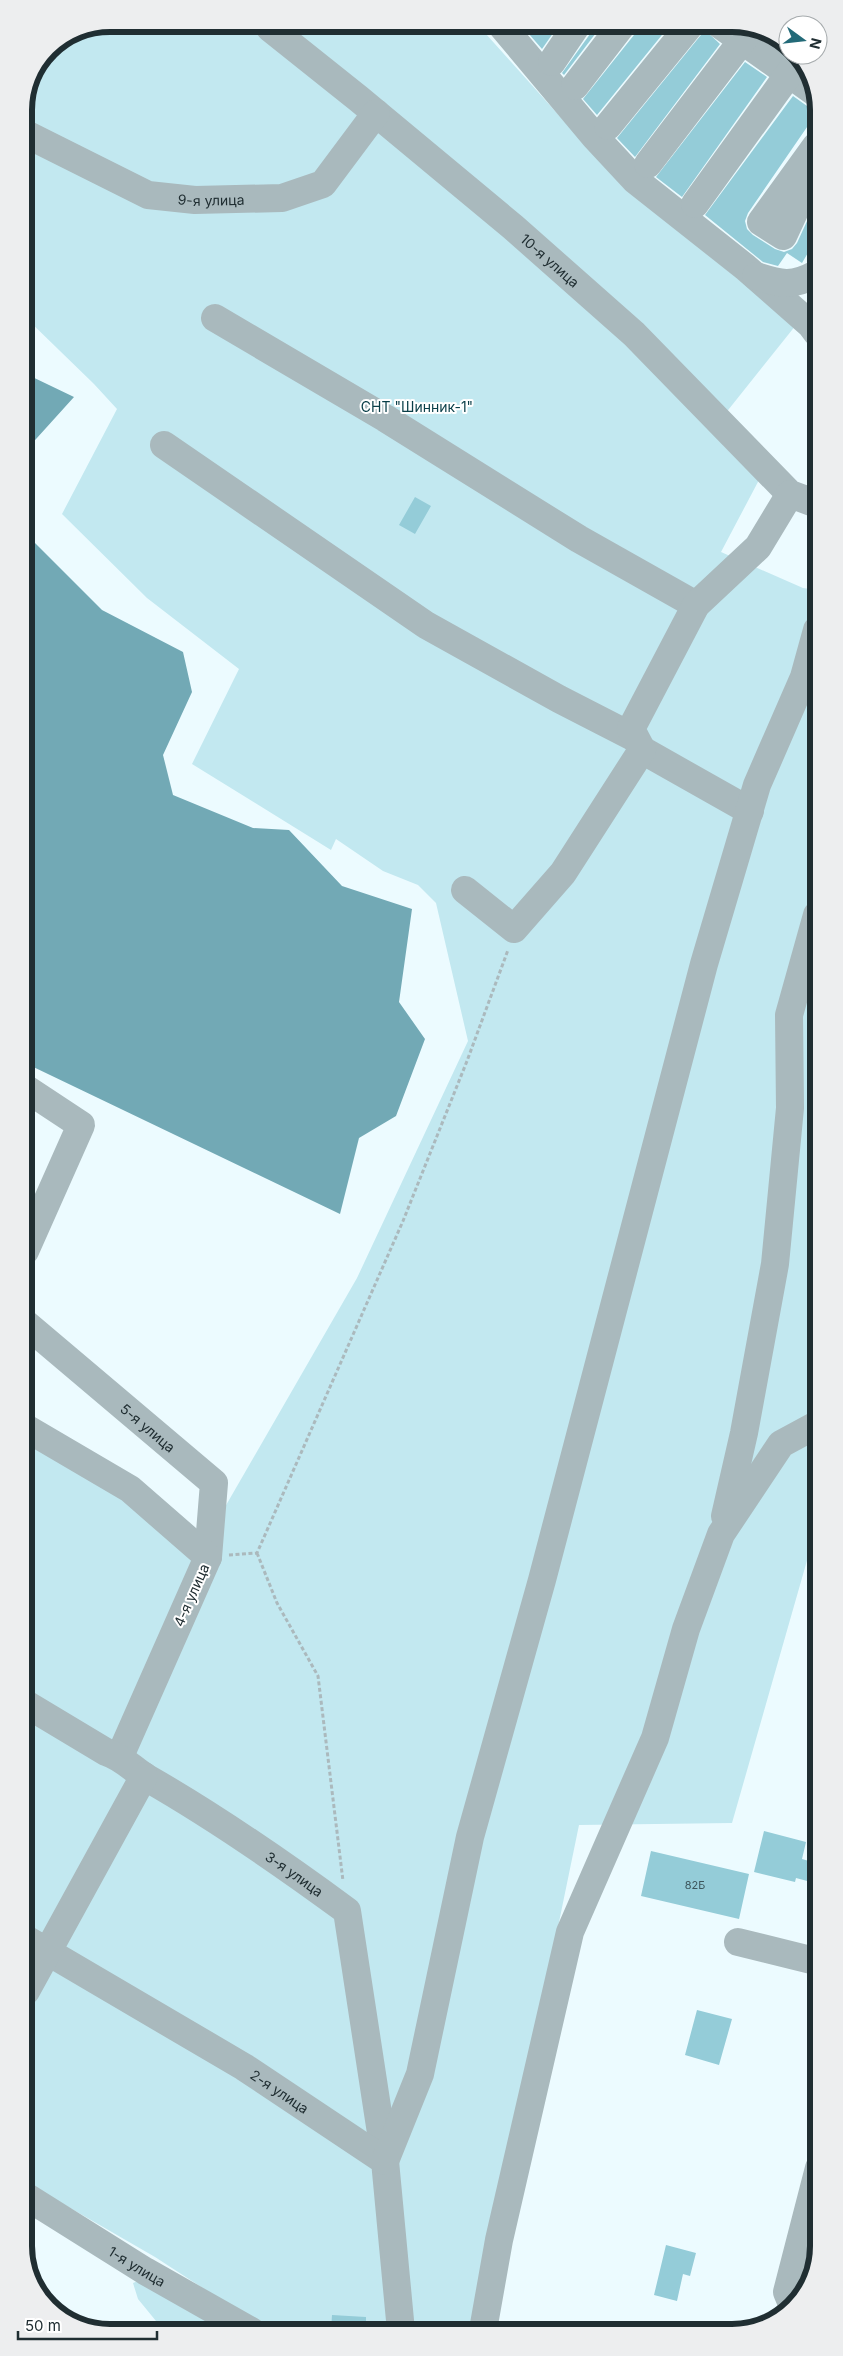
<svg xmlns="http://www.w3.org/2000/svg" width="843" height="2356" viewBox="0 0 843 2356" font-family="Inter,sans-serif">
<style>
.green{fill:#c2e8f0}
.water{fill:#72a9b5}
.building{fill:#94ccd8}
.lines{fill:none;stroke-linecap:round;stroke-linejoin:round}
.path{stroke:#abb9bd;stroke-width:3;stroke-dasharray:4 2.5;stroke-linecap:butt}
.minor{stroke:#a9b9bd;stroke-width:28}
.labels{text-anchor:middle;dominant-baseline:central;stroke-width:4;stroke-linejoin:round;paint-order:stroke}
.number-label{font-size:11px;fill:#3d565c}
.street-label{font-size:14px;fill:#202e32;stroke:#fff}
.park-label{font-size:14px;fill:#093e48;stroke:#fff}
.rim{fill:none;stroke:#202e32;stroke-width:6}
</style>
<rect width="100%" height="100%" fill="#ecfbff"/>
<path class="green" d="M488 26 486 34 623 187 796 325 717 424 730 436 723 445 759 480 721 552 803 588 817 590V970L798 946 795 955 817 992 818 1522 732 1823 579 1825 475 2330 269 2331 155 2257 27 2183 26 1438 117 1488 195 1559 357 1278 468 1041 436 903 418 885 383 871 336 839 331 850 192 764 239 669 147 598 62 514 117 409 94 384 24 316V105L49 49 77 30Z
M143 2279 235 2331 165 2332 138 2299 133 2283Z"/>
<path class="water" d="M24 373 74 397 27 449 24 465Z
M24 532 102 610 183 652 192 692 163 755 173 795 253 828 289 830 342 886 412 909 399 1002 425 1039 396 1116 359 1138 340 1214 25 1063Z"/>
<path class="building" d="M592 25H602L564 75 562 73 590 34Z
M637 25H670L597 115 583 99 634 35Z
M522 26H558L542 49Z
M705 30 720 44 635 157 617 138Z
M765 35 788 44V49L785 52 764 37Z
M745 62 767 77 682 197 656 177Z
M793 96 807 106 816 108V114L748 213 745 221 747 229 753 235 775 249 784 252 792 249 797 243 813 208 816 210V239L802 263 787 253 778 266 763 262 705 215Z
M415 497 431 506 415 534 399 525Z
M764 1831 806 1842 802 1859 816 1863 811 1882 796 1878 795 1882 754 1872Z
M651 1851 749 1874 739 1919 641 1896Z
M697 2010 732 2019 719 2065 685 2055Z
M666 2245 696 2253 690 2276 683 2274 677 2301 654 2295Z
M332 2315 366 2317V2331H331Z"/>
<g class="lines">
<path class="path" d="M257 1553 277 1603 318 1676 343 1881
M229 1555 257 1553 403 1221 467 1061 508 950"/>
<g class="minor">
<path d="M719 24 816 93"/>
<path d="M502 26 595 137 635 180 745 267 811 325 817 333"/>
<path id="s1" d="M270 28 359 99 513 227 634 334 790 494 817 504"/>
<path d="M552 62 577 25"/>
<path d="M575 86 622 25"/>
<path d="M608 126 691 24"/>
<path id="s2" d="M24 133 148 195 195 200 282 198 323 184 376 113"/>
<path d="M816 146 761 222 783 236 816 165"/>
<path d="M648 164 751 29"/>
<path d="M695 204 799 60"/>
<path d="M756 276C781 284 792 287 816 274"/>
<path d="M215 318 385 418 579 539 696 605"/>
<path d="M164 445 426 625 559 699 635 738"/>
<path d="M642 750 750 811"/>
<path d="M465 890 514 929 563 873 642 750 631 729 696 605 758 547 790 494"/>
<path d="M25 1088 81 1125 25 1251"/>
<path id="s3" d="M26 1324 214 1483 208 1557"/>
<path d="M26 1428 130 1489 208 1557 120 1756"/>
<path d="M725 1516 744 1433 775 1264 790 1108 789 1015 817 915"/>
<path id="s4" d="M26 1704 106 1752C124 1758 132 1769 147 1778 217 1818 283 1864 347 1911L385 2159"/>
<path id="s5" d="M26 1939 244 2067 385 2161 401 2331"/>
<path d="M738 1942 819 1962"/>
<path d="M26 1991 144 1776"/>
<path d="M385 2161 420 2074 470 1837 542 1580 704 964 757 785 804 677 817 630"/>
<path id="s6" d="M27 2197 145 2271 251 2331"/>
<path d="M792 2304 787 2292 819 2168"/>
<path d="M483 2330 499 2240 570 1932 655 1738 686 1629 721 1534 781 1444 818 1424"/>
</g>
</g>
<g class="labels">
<g class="number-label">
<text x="695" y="1885">82Б</text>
</g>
<g class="street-label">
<text stroke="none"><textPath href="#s2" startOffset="202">9-я улица</textPath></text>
<text stroke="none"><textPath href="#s1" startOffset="364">10-я улица</textPath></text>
<text stroke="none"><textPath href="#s3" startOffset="160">5-я улица</textPath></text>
<text transform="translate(191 1595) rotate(-66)">4-я улица</text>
<text stroke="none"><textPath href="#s4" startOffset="318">3-я улица</textPath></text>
<text stroke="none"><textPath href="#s5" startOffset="296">2-я улица</textPath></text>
<text stroke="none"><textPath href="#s6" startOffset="130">1-я улица</textPath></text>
</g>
<g class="park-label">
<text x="417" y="406">СНТ "Шинник-1"</text>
</g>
</g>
<path d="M0 0H843V2356H0ZM110 32H732A78 78 0 0 1 810 110V2246A78 78 0 0 1 732 2324H110A78 78 0 0 1 32 2246V110A78 78 0 0 1 110 32Z" fill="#edeeef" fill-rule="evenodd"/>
<path class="rim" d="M110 32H732A78 78 0 0 1 810 110V2246A78 78 0 0 1 732 2324H110A78 78 0 0 1 32 2246V110A78 78 0 0 1 110 32Z"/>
<g transform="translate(803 40) rotate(105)"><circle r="24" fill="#ffffff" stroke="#a6abad"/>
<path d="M0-4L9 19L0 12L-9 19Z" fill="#236a78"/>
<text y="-8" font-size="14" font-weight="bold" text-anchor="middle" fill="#202e32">N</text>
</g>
<path d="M18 2331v8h139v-8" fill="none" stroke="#202e32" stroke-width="2.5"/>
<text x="25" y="2331" font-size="15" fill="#202e32" stroke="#ffffff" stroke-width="4" paint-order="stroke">50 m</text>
</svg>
